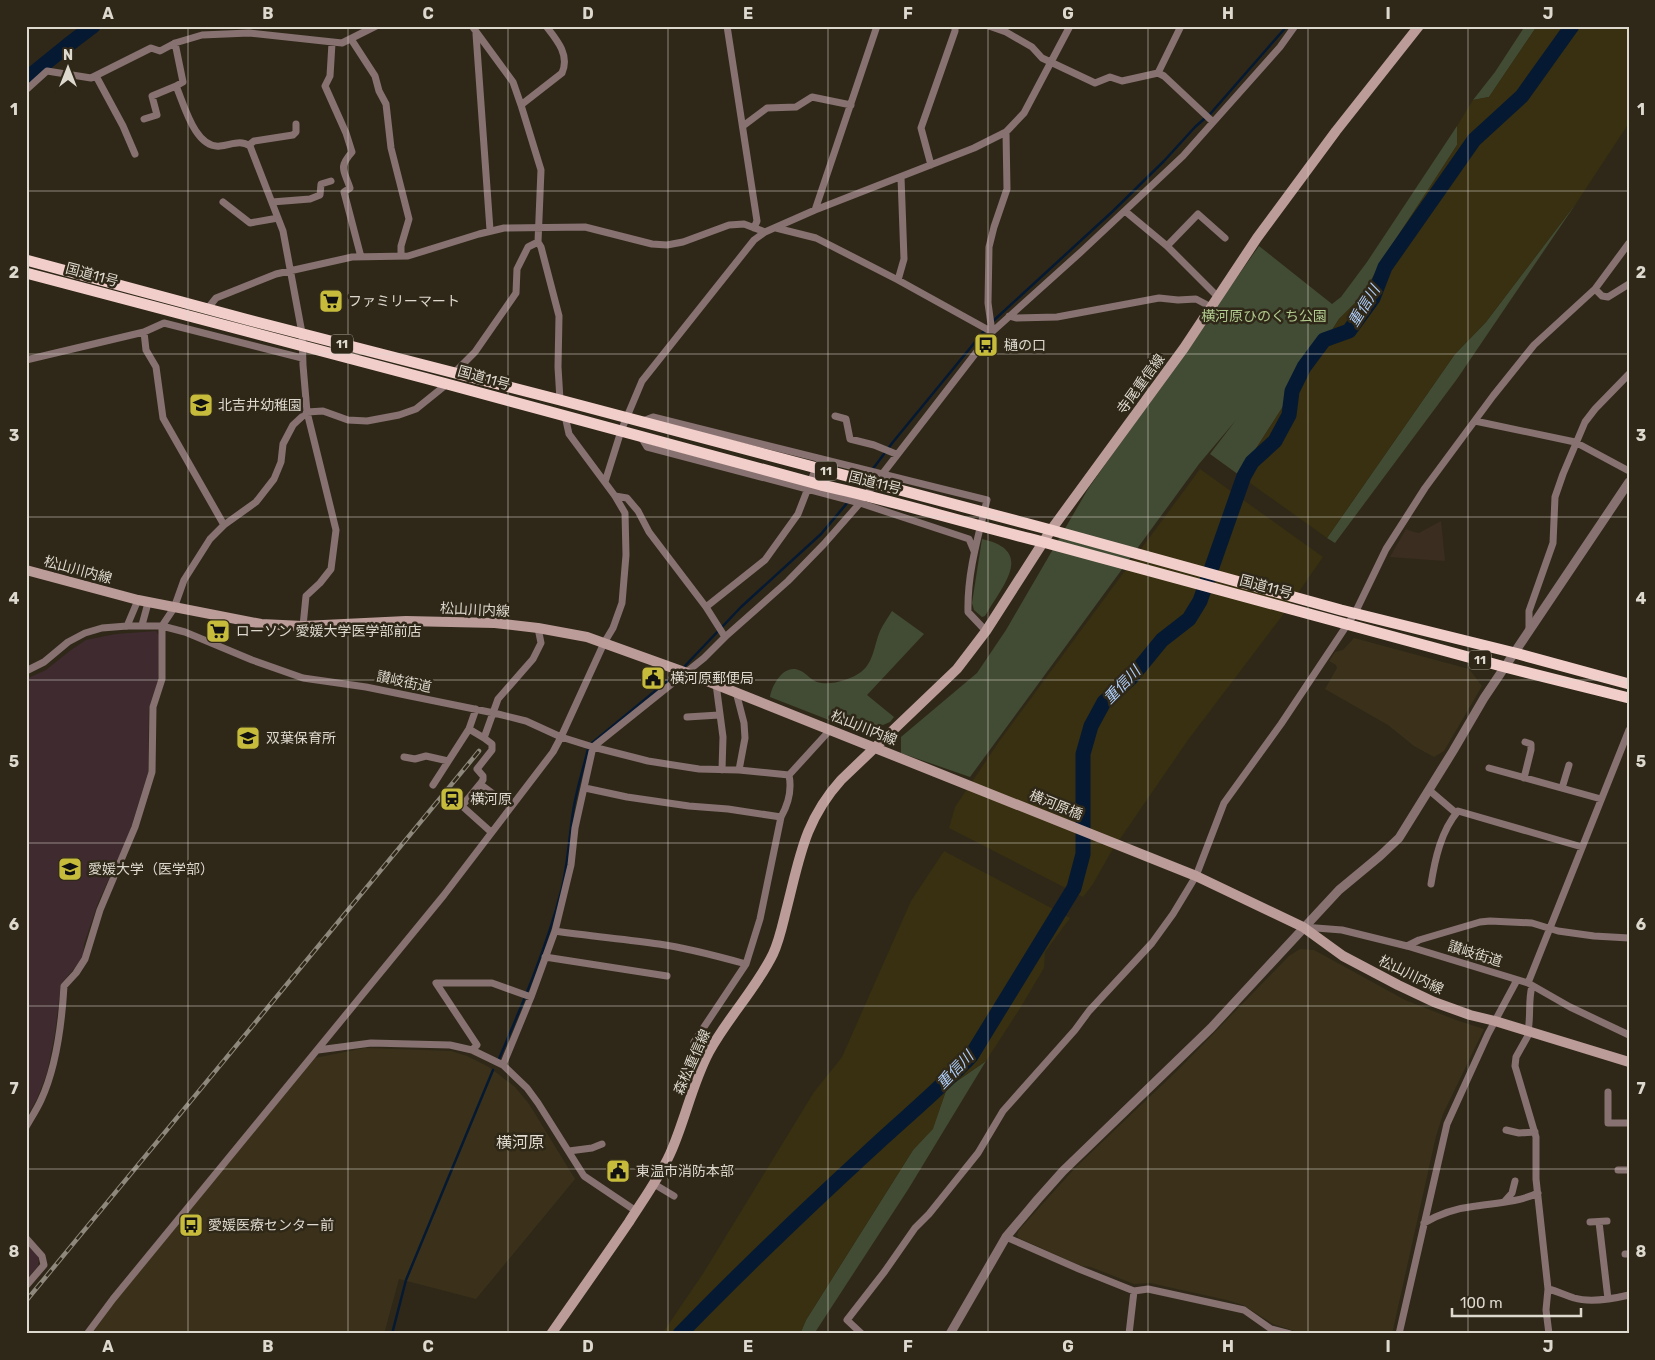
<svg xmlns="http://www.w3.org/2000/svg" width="1655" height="1360" viewBox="0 0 1655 1360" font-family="Rubik,'Noto Sans JP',sans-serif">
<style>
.commercial{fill:#3c2d21}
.built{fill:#3b311a}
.education{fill:#3e2a2f}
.green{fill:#424c34}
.sand{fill:#383010}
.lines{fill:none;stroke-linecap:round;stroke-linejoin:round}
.stream{stroke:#051933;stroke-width:2.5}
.river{stroke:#051933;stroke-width:15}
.minor{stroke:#877271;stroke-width:7}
.tertiary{stroke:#877271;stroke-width:9}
.secondary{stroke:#bc9c99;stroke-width:10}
.trunk{stroke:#f2ceca;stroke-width:11}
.rail-casing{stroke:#8e887c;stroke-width:4.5}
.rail{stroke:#2f2818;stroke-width:2.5;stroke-dasharray:8;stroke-linecap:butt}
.grid{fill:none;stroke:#ded9cf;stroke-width:1;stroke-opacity:0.55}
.labels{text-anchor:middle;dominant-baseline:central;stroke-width:5;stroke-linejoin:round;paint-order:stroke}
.shield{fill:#2f2818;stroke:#aaa498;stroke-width:1}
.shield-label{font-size:12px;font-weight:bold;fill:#ded9cf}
.street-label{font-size:14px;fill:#ded9cf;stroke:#2f2818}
.poi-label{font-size:14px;fill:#ded9cf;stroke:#2f2818;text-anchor:start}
.park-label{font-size:14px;fill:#b1ca8d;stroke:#2f2818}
.water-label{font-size:15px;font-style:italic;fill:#afcefa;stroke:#2f2818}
.quarter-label{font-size:16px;fill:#ded9cf;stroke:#2f2818}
.neatline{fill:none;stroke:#ded9cf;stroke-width:2}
.grid-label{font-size:16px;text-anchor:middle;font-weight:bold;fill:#ded9cf}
</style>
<rect width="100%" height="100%" fill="#2f2818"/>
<path class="commercial" d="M1441 521 1445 561 1390 557 1406 529 1414 532 1419 533Z"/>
<path class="built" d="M1354 638 1469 669 1482 686 1444 751 1434 757 1414 746 1388 725 1325 689 1337 668 1336 665 1329 661 1335 652 1343 650Z
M1300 949 1314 950 1405 1000 1456 1020 1484 1029 1443 1114 1436 1136 1392 1334H1304L1273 1324 1243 1305 1227 1300 1150 1283 1134 1284 1091 1267 1081 1266 1019 1238 1017 1235 1019 1230 1076 1167 1181 1067 1289 956Z
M365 1048 451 1051 467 1056 489 1067 515 1087 529 1104 575 1179 476 1299 399 1279 384 1334H92L112 1305 315 1058Z"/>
<path class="education" d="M156 631 159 636 158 681 149 708 148 773 129 834 98 903 84 944 83 958 61 984 55 1033 47 1073 37 1099 26 1118V679L46 670 71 650 86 640 116 634Z
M26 1243 39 1257 38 1266 26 1280Z"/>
<path class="green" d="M1525 26H1537L1489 97 1473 100 1495 72Z
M1457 126V145L1360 298 1339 319 1239 475 1210 454 1236 420 1199 464 970 777 901 753V737L977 673 1006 630 1088 489 1259 246 1332 304 1341 297 1367 262Z
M1577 202 1457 379 1335 543 1327 538 1455 354 1486 322Z
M982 539C1036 551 1002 586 985 616L982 617 974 610 972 603Z
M892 611 924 634 867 695 894 717 890 722 876 728 852 729 770 697C772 684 785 662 801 671 807 674 811 680 817 682 830 686 850 680 861 672 874 662 874 645 880 631 883 624 888 618 892 611Z
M986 1061 909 1188 814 1334H800L806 1320 913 1150 932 1129 947 1088Z"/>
<path class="sand" d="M1537 26H1629V123L1577 202 1486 322 1455 354 1327 538 1239 475 1339 319 1360 298 1397 237 1457 145V126L1473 100 1489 97Z
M1200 469 1323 557 1282 616 1188 740 1111 852 1093 884 1083 897 949 828 955 807 998 743Z
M944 851 1070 918 1045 952 1044 968 1019 1010 986 1061 947 1088 933 1129 913 1150 806 1320 800 1334H662L704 1272 814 1092 842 1057 911 901Z"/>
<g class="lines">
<path class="stream" d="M992 322 1113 211 1164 161 1195 127 1211 113 1287 26
M866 478 893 442 985 330
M683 668 741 607 821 534 848 502
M499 1059C523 1003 547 947 562 888 568 863 569 838 573 812 576 791 583 770 588 749L592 743 677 673
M392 1334 406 1280 493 1070"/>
<path class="river" d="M26 79 68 45 93 26
M680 1334C741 1271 804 1211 868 1152 902 1120 939 1090 971 1056L1074 888 1083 854V754L1091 726 1104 702 1130 679 1162 640 1189 619 1200 601 1244 476 1252 462 1275 441 1289 415 1292 391 1304 367 1324 340 1349 331 1373 298 1385 267 1474 140 1522 96 1572 26"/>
<path class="minor" d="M472 26 513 82 521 105 541 170 538 242 541 247 559 316 558 367 560 400
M727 26 757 221 754 228
M989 26 1006 32 1032 47 1042 58 1095 83 1110 77 1122 81 1158 73 1181 26
M476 34 490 230
M351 39 375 76 379 91 386 104 391 148 409 219 401 246V256
M175 43 183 82 176 86C184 104 195 149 220 146 231 145 240 139 250 146L283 231 302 333 303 365 307 412 336 530 331 569 320 583 306 596 303 626
M332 43 330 76 325 86 346 133 352 152C338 168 344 170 350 188L344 192 361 257
M1158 73 1164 76 1213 122
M96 76 123 126 135 154
M26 90 47 71 91 78 151 48 160 51 175 43 202 35 249 33 342 43 376 26
M521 105 562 73C570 55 557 40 546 26
M144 119 157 115 152 96 176 86
M743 126 767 108 796 107 812 97 851 105
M249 145 254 141 293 135 296 132V124
M931 165 921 128 955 31V26
M223 202 250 223 278 218
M272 202 310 199 320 195 321 184 331 181
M815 210 877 26
M1125 211 1167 246 1218 297
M776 228 816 238 898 280 992 332
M1167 246 1198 214 1225 238
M898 280 904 259 901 177
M1595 289 1602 296 1608 297 1629 284
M208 308 216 298 276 274 352 257 408 256 479 234 504 228 585 227 652 244 667 245 683 242 729 225 744 224 765 232
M1009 316 1016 318 1057 317 1159 298 1178 300 1196 299 1211 307
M144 332 146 350 156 367 163 418 224 525
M992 332 988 303 989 247 994 227 1007 189 1006 132
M26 360 144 332 164 323 302 358
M454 373 475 352 516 293 517 269 528 247 538 242
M835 416 846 419 850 439 874 445 896 454
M643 421 653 417 987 500C978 537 967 574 968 612L986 631
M1475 421 1575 442 1629 471
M641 437 647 447 860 503 969 539 974 551
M605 482 621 431 642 381 754 240 765 232 815 210 974 148 1006 132 1024 113 1070 26
M615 496 627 498 638 511 649 532 706 607 725 637
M706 607 765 560 798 514 817 465
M142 625 148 603
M127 626 138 600
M1529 631V611L1553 543 1555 497 1563 474 1585 422 1595 409 1629 374
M26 671 44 662 68 642 85 633 102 628 127 626H162L185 632 252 660 303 678 366 687 494 713 526 721 561 737 593 747 648 761 699 769 739 770 789 775
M716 684 723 737 722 770
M736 692 744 723 745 738 739 770
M687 717 719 715
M469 729 484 738
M404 757 415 759 426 756 448 761
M1489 768 1601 799
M789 775 830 730
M1524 778 1531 750V744L1525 742
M480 784 483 780V776L477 769 492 750V744L484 738 498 699 533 659 541 643 538 628
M433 785 469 729 476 709
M585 788 627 797 689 806 728 809 781 817
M1562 788 1569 765
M1429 790 1456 813
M491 832 462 806 480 784 511 807
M1431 884C1435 859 1441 831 1458 811L1582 847
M1303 927 1342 930 1407 946 1528 983 1570 1007 1629 1035
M555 931C589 936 624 939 659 944 688 948 717 956 746 964
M1407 946 1419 940 1480 922 1490 921 1532 923 1558 931 1594 936 1629 938
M545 957 667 976
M1528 983 1629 730
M1528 1031C1531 1016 1528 1001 1532 986
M1530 1032 1516 1057 1515 1066 1536 1137V1179L1548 1289 1546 1310 1549 1334
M694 1042 746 964 760 919 781 817C789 803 792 790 789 775
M318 1050 371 1043 450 1045 472 1050 503 1065 527 1088 538 1103 584 1176 636 1211
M472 1050 477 1045 436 983H492L531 997
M503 1065 531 997 555 931 571 865 575 828 593 747 704 658 725 637 788 581 824 544 860 503 992 332 1082 251 1183 156 1280 47 1295 26
M1608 1092V1123H1629
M26 1127C31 1118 37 1109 41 1100 56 1068 62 1020 64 986L76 973 85 959 100 910 135 827 152 772 153 707 162 679V626L174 608 184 580 210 539 224 525 256 502 274 479 281 462 283 444 293 425 307 412 323 411 348 420 367 421 399 415 416 409 447 384
M1506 1130 1519 1133 1535 1132
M569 1151 592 1148 602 1144
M1618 1170H1629
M654 1184 674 1196
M1504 1202 1512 1193 1515 1181
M1590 1222 1607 1221
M1599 1222 1608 1299
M1424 1223C1439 1214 1458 1208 1476 1206 1496 1203 1519 1202 1538 1193
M1006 1237 1079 1269 1134 1291 1148 1289 1244 1310 1271 1329 1290 1334
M26 1238 42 1256 44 1265 26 1286
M1625 1254H1629
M1548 1289C1557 1291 1565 1295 1574 1298 1591 1303 1612 1299 1629 1295
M87 1334 113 1299 444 895 553 752 561 737 604 643 613 628 622 603 626 555 625 513 615 496 569 434 565 416
M862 1334 847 1320 885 1271 915 1228 929 1214 978 1153 1003 1111 1075 1030 1089 1011 1152 943 1173 914 1196 876 1224 803 1281 724 1355 613 1386 549 1425 488 1493 396 1534 345 1595 289 1629 243
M1129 1334 1134 1291
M1399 1334 1447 1124 1488 1034 1517 980"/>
<path class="tertiary" d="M950 1334 1006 1237 1038 1199 1063 1171 1211 1028 1339 890 1380 856 1399 838 1453 751 1484 698 1629 482"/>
<path class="secondary" d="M26 570 138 600 261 624 303 626 406 621 495 623 538 628 587 637 687 673 1196 876 1303 927 1343 956 1398 985 1434 1002 1470 1015 1495 1021 1629 1062
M551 1334C577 1297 603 1260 629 1222 643 1200 659 1178 670 1154 685 1121 692 1084 709 1052 728 1017 756 989 773 954 780 939 783 922 787 907 800 856 805 820 841 780L957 669 986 631 1051 530 1184 348 1257 238 1336 131 1419 26"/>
<path class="trunk" d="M26 260 245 319 560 400 1051 530 1341 610 1515 653 1629 684
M26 273 447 384 821 485C895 501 968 524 1043 542L1505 667 1629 698"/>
<g class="rail-casing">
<path id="rail" d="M26 1301 479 751"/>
</g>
<use href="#rail" class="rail"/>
</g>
<path class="grid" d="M188 26V1334M348 26V1334M508 26V1334M668 26V1334M828 26V1334M988 26V1334M1148 26V1334M1308 26V1334M1468 26V1334M26 191H1629M26 354H1629M26 517H1629M26 680H1629M26 843H1629M26 1006H1629M26 1169H1629"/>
<defs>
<g id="supermarket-square" transform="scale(1.25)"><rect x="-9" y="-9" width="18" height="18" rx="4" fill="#c7bb3c" stroke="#2f2818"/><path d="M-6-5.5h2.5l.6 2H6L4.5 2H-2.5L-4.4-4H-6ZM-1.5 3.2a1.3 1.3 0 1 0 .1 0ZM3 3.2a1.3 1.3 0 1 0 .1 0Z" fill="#111"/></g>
<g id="bus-square" transform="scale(1.25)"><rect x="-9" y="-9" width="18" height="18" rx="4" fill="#c7bb3c" stroke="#2f2818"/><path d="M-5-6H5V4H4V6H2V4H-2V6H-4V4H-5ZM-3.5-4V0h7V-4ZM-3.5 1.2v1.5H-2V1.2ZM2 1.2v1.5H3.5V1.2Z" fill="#111"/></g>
<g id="school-square" transform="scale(1.25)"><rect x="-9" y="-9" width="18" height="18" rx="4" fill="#c7bb3c" stroke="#2f2818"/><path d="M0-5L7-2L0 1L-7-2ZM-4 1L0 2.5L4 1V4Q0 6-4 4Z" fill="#111"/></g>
<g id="civic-square" transform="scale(1.25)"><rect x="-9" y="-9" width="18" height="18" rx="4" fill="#c7bb3c" stroke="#2f2818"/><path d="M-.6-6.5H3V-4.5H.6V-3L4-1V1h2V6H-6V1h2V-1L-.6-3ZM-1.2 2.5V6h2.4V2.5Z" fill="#111"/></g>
<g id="station-square" transform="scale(1.25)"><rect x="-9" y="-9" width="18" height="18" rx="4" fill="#c7bb3c" stroke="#2f2818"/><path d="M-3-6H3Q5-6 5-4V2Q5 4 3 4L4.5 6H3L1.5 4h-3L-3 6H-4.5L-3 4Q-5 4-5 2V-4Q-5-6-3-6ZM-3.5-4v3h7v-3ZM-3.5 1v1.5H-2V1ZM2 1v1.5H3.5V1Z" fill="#111"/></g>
<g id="university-square" transform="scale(1.25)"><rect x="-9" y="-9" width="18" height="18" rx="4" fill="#c7bb3c" stroke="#2f2818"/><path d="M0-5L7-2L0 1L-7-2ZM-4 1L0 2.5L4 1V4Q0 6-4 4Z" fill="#111"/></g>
</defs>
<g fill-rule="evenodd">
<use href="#supermarket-square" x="331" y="301"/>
<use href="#bus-square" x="986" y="345"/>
<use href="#school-square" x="201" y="405"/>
<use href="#supermarket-square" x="218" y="631"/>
<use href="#civic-square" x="653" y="678"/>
<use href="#school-square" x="248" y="738"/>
<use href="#station-square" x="452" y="799"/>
<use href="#university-square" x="70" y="869"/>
<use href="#civic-square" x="618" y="1171"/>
<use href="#bus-square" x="191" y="1225"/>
</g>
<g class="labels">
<g class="shield">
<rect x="331" y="334.5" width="22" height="19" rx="4"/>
<rect x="815" y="461.5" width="22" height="19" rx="4"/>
<rect x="1469" y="650.5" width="22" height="19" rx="4"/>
</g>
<g class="shield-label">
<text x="342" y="344">11</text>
<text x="826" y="471">11</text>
<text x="1480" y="660">11</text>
</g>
<g class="street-label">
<text transform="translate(92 275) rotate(15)">国道11号</text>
<text transform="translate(484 378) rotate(16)">国道11号</text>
<text transform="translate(1141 384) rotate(-54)">寺尾重信線</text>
<text transform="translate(875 483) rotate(14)">国道11号</text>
<text transform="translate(78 570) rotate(15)">松山川内線</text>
<text transform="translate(1266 587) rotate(15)">国道11号</text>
<text transform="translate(475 610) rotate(3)">松山川内線</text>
<text transform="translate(404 682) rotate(12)">讃岐街道</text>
<text transform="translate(864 728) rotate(22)">松山川内線</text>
<text transform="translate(1056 805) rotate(22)">横河原橋</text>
<text transform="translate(1475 954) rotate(17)">讃岐街道</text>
<text transform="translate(1411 975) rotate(26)">松山川内線</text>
<text transform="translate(692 1062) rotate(-66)">森松重信線</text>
</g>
<g class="poi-label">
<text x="348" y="301">ファミリーマート</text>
<text x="1004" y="345">樋の口</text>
<text x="218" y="405">北吉井幼稚園</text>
<text x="236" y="631">ローソン 愛媛大学医学部前店</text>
<text x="670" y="678">横河原郵便局</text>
<text x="266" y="738">双葉保育所</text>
<text x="470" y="799">横河原</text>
<text x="88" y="869">愛媛大学（医学部）</text>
<text x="636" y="1171">東温市消防本部</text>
<text x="208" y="1225">愛媛医療センター前</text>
</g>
<g class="park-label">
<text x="1264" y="316">横河原ひのくち公園</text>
</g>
<g class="water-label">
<text transform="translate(1364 306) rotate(-58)">重信川</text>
<text transform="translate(1122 685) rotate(-46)">重信川</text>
<text transform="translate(955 1070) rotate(-46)">重信川</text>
</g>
<g class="quarter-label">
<text x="520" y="1142">横河原</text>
</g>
</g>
<rect width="1655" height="1360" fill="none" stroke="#2f2818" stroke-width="55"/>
<g transform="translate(68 68)" stroke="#2f2818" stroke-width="4" paint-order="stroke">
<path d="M0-4L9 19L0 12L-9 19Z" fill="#ded9cf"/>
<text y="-8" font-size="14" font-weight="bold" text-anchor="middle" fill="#ded9cf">N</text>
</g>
<path d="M1452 1308v8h129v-8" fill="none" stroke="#ded9cf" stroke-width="2.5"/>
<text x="1460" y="1308" font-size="15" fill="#ded9cf" stroke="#2f2818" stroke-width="4" paint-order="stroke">100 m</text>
<rect x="28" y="28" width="1600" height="1304" class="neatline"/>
<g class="grid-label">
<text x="108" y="19">A</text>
<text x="268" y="19">B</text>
<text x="428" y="19">C</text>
<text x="588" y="19">D</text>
<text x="748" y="19">E</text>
<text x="908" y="19">F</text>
<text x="1068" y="19">G</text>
<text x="1228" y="19">H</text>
<text x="1388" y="19">I</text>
<text x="1548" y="19">J</text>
<text x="14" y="115">1</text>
<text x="1641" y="115">1</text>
<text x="14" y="278">2</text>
<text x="1641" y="278">2</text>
<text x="14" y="441">3</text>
<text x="1641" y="441">3</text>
<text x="14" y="604">4</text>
<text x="1641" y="604">4</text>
<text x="14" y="767">5</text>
<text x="1641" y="767">5</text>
<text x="14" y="930">6</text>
<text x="1641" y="930">6</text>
<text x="14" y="1094">7</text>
<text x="1641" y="1094">7</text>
<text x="14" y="1257">8</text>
<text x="1641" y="1257">8</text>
<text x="108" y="1352">A</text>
<text x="268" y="1352">B</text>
<text x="428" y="1352">C</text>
<text x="588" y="1352">D</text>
<text x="748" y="1352">E</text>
<text x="908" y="1352">F</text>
<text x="1068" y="1352">G</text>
<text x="1228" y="1352">H</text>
<text x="1388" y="1352">I</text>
<text x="1548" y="1352">J</text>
</g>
</svg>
